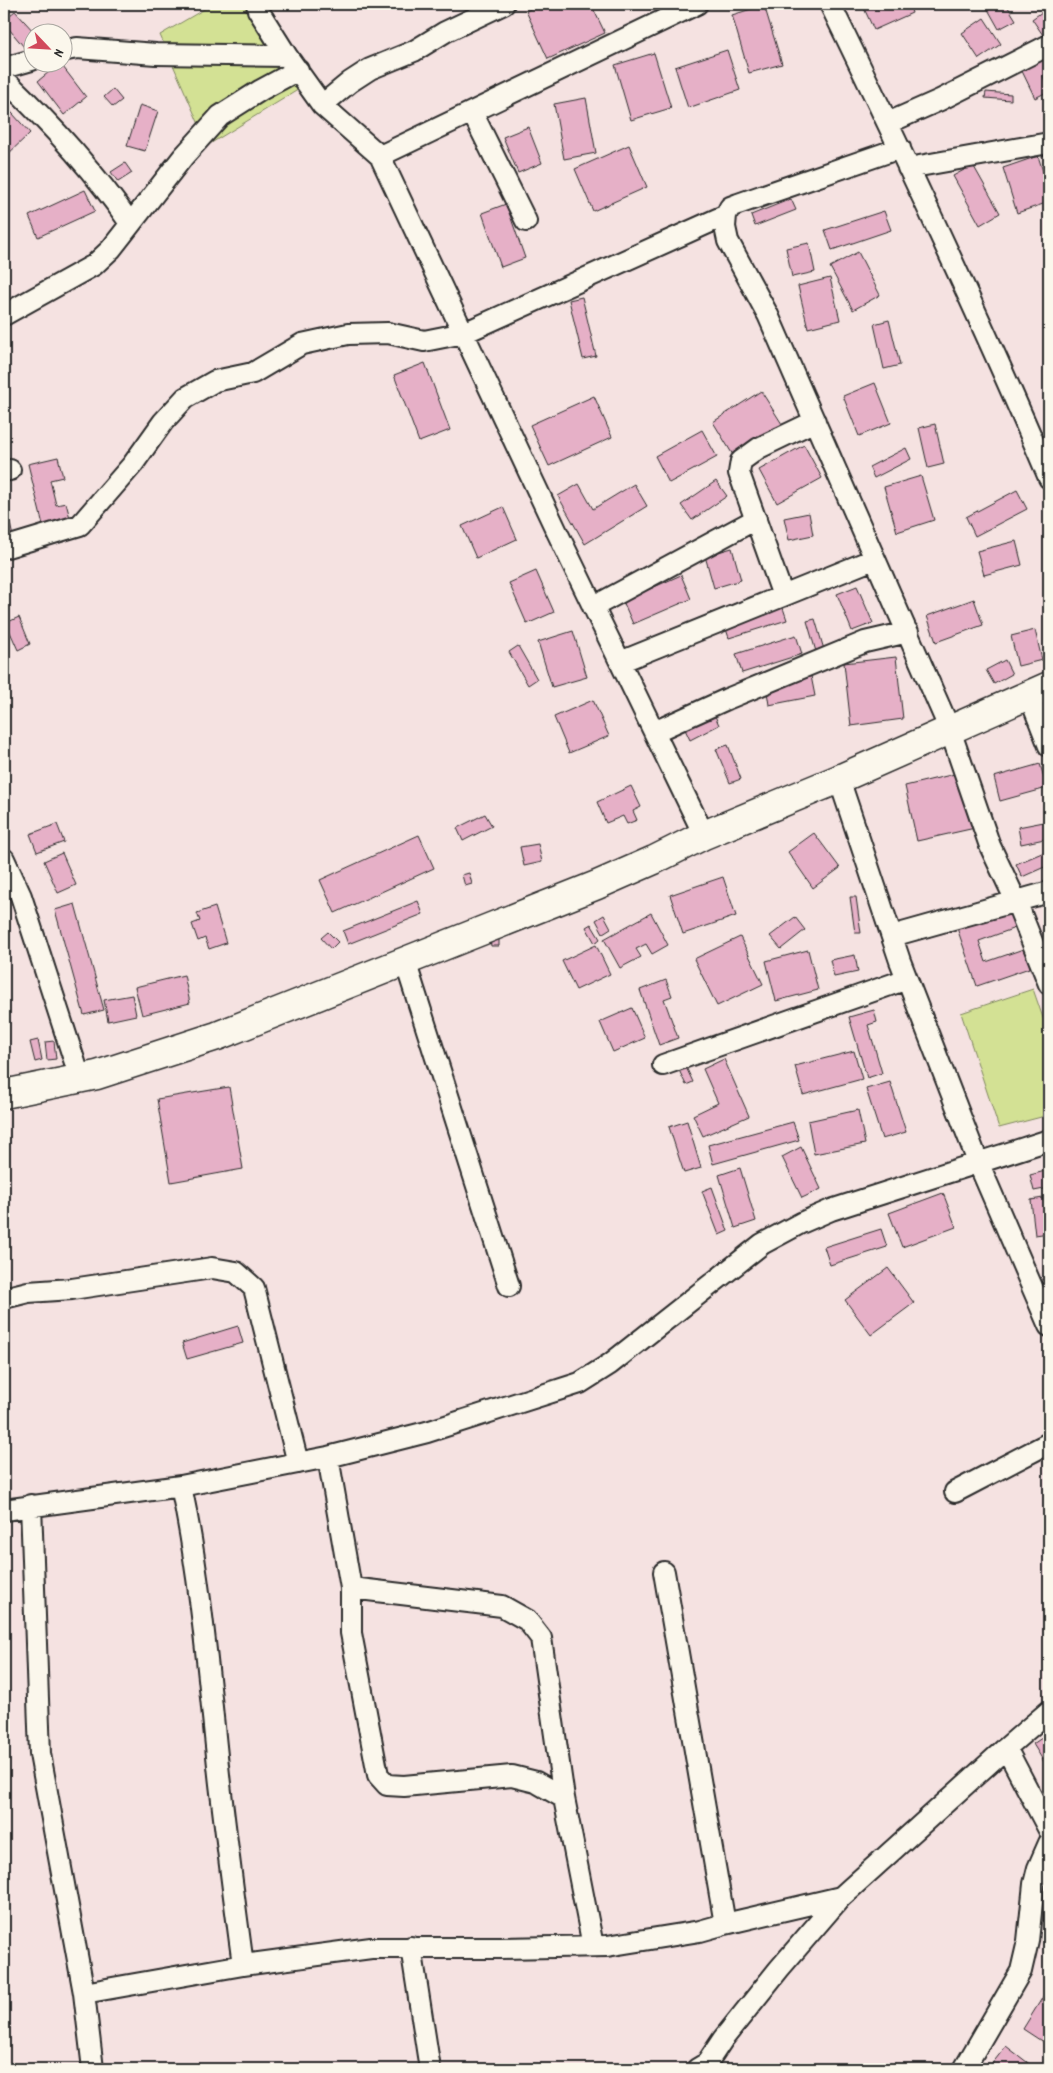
<svg xmlns="http://www.w3.org/2000/svg" width="1053" height="2073" viewBox="0 0 1053 2073" font-family="Dekko,sans-serif">
<style>
.grass{fill:#d3e194;stroke:#7f8660}
.building{fill:#e6b0c7;stroke:#2b2b2b}
.lines{fill:none;stroke-linecap:round;stroke-linejoin:round}
.street-casing{stroke:#2b2b2b;stroke-width:24}
.secondary-casing{stroke:#2b2b2b;stroke-width:31}
.street{stroke:#fbf7ec;stroke-width:20}
.secondary{stroke:#fbf7ec;stroke-width:28}
</style>
<rect width="100%" height="100%" fill="#f5e2e1"/>
<filter id="ink" filterUnits="userSpaceOnUse"><feTurbulence type="fractalNoise" baseFrequency=".02" numOctaves="2"/><feDisplacementMap in="SourceGraphic" scale="10" xChannelSelector="R" yChannelSelector="G"/><feConvolveMatrix kernelMatrix="1 2 1 2 8 2 1 2 1" color-interpolation-filters="sRGB"/></filter>
<g filter="url(#ink)">
<path class="grass" d="M213 4H259L301 88 208 145 160 35Z
M1033 989 1049 1035V1115L999 1128 961 1013Z"/>
<path class="building" d="M541 4H591L605 33 548 59 526 11Z
M862 4H909L912 13 874 30Z
M985 4H1006L1016 20 999 29Z
M764 5 782 64 749 73 732 15Z
M1049 7V39L1047 41 1032 19Z
M15 11 34 32 32 40 24 47 4 23V20Z
M984 18 1001 44 979 59 962 33Z
M727 50 740 90 688 108 675 67Z
M654 53 671 108 631 120 615 65Z
M1049 55V73L1043 76 1049 91 1035 98 1021 69Z
M60 63 86 97 64 115 38 81Z
M113 89 122 100 113 107 104 97Z
M986 92 1011 94V100L985 98Z
M586 98 596 153 564 159 554 104Z
M4 104 30 133 4 158Z
M140 105 158 111 145 151 127 146Z
M528 127 542 163 518 173 503 137Z
M629 145 647 187 593 211 575 169Z
M1038 156 1049 190V202L1017 213 1003 168Z
M125 163 132 173 118 182 111 172Z
M973 165 1000 213 980 225 953 176Z
M85 190 95 211 38 237 29 216Z
M791 199 796 210 755 226 751 215Z
M506 204 525 258 501 267 482 213Z
M884 211 891 230 832 250 825 230Z
M809 243 815 272 792 277 786 248Z
M858 252 880 295 853 310 830 267Z
M830 278 840 320 808 328 798 286Z
M582 297 596 356 583 359 569 300Z
M889 320 900 365 884 369 874 324Z
M425 363 450 430 419 442 394 375Z
M875 383 891 423 859 436 843 396Z
M761 391 782 424 733 455 713 422Z
M594 396 612 437 549 466 530 425Z
M935 424 944 464 928 468 919 428Z
M702 430 717 457 669 483 655 456Z
M804 445 822 478 777 503 759 470Z
M906 448 911 459 874 478 869 467Z
M58 457 63 477 50 480 56 505 66 503 71 522 44 529 28 464Z
M921 476 934 520 897 532 884 487Z
M716 481 727 496 692 520 681 505Z
M579 484 593 509 634 484 647 506 585 544 558 496Z
M1017 490 1027 509 975 536 966 517Z
M4 497 14 541 4 544Z
M503 507 517 539 476 558 462 526Z
M809 513 813 535 789 540 784 518Z
M1016 541 1022 565 984 575 977 551Z
M732 548 741 580 714 588 705 556Z
M536 571 554 612 527 624 509 583Z
M681 575 691 599 633 624 623 601Z
M857 586 873 623 852 631 837 594Z
M974 599 983 625 936 642 927 616Z
M782 605 787 620 729 638 724 623Z
M19 617 30 644 18 650 6 623Z
M815 619 825 653 817 655 807 621Z
M1035 630 1042 660 1018 666 1011 636Z
M573 631 587 677 552 687 538 642Z
M796 635 802 654 742 673 736 654Z
M518 646 537 679 528 685 509 652Z
M896 657 903 719 851 726 844 663Z
M1005 660 1012 674 994 684 986 670Z
M811 676 815 696 769 705 766 685Z
M593 700 609 736 569 753 554 717Z
M712 709 719 725 690 740 682 723Z
M728 745 741 779 730 783 716 749Z
M1040 764 1047 788 1000 801 994 777Z
M963 772 975 828 917 841 905 786Z
M631 786 641 807 633 811 637 820 627 824 623 816 606 823 597 802Z
M485 814 492 826 463 841 457 828Z
M1049 821V838L1021 844 1018 827Z
M57 824 64 842 37 852 30 834Z
M814 833 840 868 813 888 788 852Z
M419 835 434 868 335 913 320 880Z
M538 844 542 862 524 866 520 847Z
M1049 850V865L1022 877 1016 864Z
M62 853 76 885 58 893 44 861Z
M469 873 472 884 465 886 462 875Z
M723 877 736 916 683 934 670 895Z
M850 897H856L861 933H855Z
M418 901 423 914 348 944 343 931Z
M75 904 104 1010 84 1015 55 910Z
M215 907 226 943 209 949 205 938 198 941 192 924 200 921 197 913Z
M1009 910 1015 928 979 941 986 962 1029 947 1035 966 977 986 957 928Z
M651 913 668 945 652 954 646 944 636 949 641 957 620 968 604 939Z
M604 915 611 928 603 933 596 920Z
M795 917 805 930 781 949 770 936Z
M591 924 600 939 595 943 586 927Z
M328 932 338 942 331 949 321 938Z
M740 937 763 984 717 1006 694 959Z
M499 938V946H491L490 939Z
M596 945 610 974 576 990 562 961Z
M808 950 818 990 776 1001 766 961Z
M855 955 858 972 834 977 830 960Z
M184 975 190 1003 142 1015 135 987Z
M666 980 672 996 664 999 678 1038 659 1045 640 990Z
M132 995 136 1015 108 1021 104 1000Z
M632 1008 645 1038 613 1052 600 1022Z
M874 1010 877 1022 868 1025 882 1073 867 1078 849 1017Z
M38 1040 42 1060 35 1062 30 1042Z
M54 1041 56 1059 47 1060 45 1042Z
M854 1051 862 1079 803 1095 795 1066Z
M724 1059 749 1116 703 1136 693 1115 718 1103 703 1069Z
M685 1065 693 1082 686 1085 678 1068Z
M890 1082 906 1132 882 1139 866 1089Z
M229 1087 243 1169 171 1182 157 1099Z
M858 1110 865 1144 814 1154 808 1121Z
M687 1121 701 1168 684 1173 669 1127Z
M793 1122 799 1140 713 1164 708 1145Z
M801 1147 821 1189 802 1198 782 1157Z
M740 1168 756 1221 735 1228 719 1175Z
M1049 1170V1188L1034 1191 1030 1175Z
M712 1187 728 1231 719 1235 702 1191Z
M943 1193 956 1227 902 1247 889 1213Z
M1049 1197V1233L1035 1235 1031 1200Z
M881 1229 887 1247 830 1265 824 1247Z
M888 1268 914 1303 871 1335 845 1300Z
M238 1326 243 1343 187 1359 182 1343Z
M1049 1733V1770L1033 1744Z
M1049 1987V2046L1023 2029Z
M1006 2046 1036 2069H988Z"/>
<g class="lines">
<g class="street-casing">
<path id="street" d="M257 4 258 10 287 56 322 105 380 156 558 534 704 835
M830 4C906 160 981 318 1049 478
M62 51 77 48 156 54 287 56
M4 68 32 60
M4 79C50 123 94 171 130 223
M322 105 350 82 370 69 414 51 445 32 504 4
M472 112 526 221
M888 123 940 100 1049 45
M900 148 738 204 730 207 726 215 725 227 728 241 768 315 950 730 990 846 1016 901 1049 984
M380 156 697 4
M908 168 1049 143
M4 315 94 265 111 249 183 157 220 116 261 90 298 70
M4 471 10 470
M4 548 80 525 133 464 163 422 185 398 215 381 253 373 302 344 348 334 388 333 424 341 464 333 726 215
M783 596 739 473 741 461 759 448 815 421
M593 607 756 519
M620 662 874 559
M1029 695 1049 746
M654 732 727 699 865 642 908 632
M839 779 900 961 978 1162 1049 1326
M4 859 21 896 80 1078
M892 936 1049 892
M405 961 509 1286
M663 1065 907 979
M4 1298 28 1292 72 1289 212 1268 236 1272 254 1288 298 1463
M328 1457 351 1588V1633L378 1775 387 1785 404 1786 512 1776 536 1782 564 1798 593 1946
M181 1486C202 1585 209 1684 220 1784 227 1844 235 1905 243 1965
M955 1492 1049 1443
M31 1505 40 1754 84 1993 93 2069
M4 1510 181 1486 328 1457 427 1432 580 1383 610 1364 762 1244 801 1223 831 1210 1049 1140
M664 1572 725 1924
M351 1588 502 1606 527 1620 541 1638 564 1798
M1006 1748 1049 1830
M411 1947 430 2069
M84 1993 243 1965 371 1948H499L607 1946 700 1931 725 1924 841 1897
M697 2069 707 2063 723 2039 779 1969 841 1897 1006 1748 1049 1711
M964 2069 1021 1971 1028 1941 1034 1884 1038 1868 1049 1843"/>
</g>
<g class="secondary-casing">
<path id="secondary" d="M4 1094 97 1075 217 1036 597 885 654 860 704 835 839 779 1049 686"/>
</g>
<use href="#street" class="street"/>
<use href="#secondary" class="secondary"/>
</g>
</g>
<rect width="1053" height="2073" fill="none" stroke="#fbf7ec" stroke-width="20"/>
<rect x="10" y="10" width="1033" height="2053" fill="none" stroke="#2b2b2b" stroke-width="2" filter="url(#ink)"/>
<g transform="translate(48 48) rotate(115)"><circle r="24" fill="#fbf7ec" stroke="#a8a59f"/>
<path d="M0-4L9 19L0 12L-9 19Z" fill="#d1495b"/>
<text y="-8" font-size="14" font-weight="bold" text-anchor="middle" fill="#2b2b2b">N</text>
</g>
</svg>
